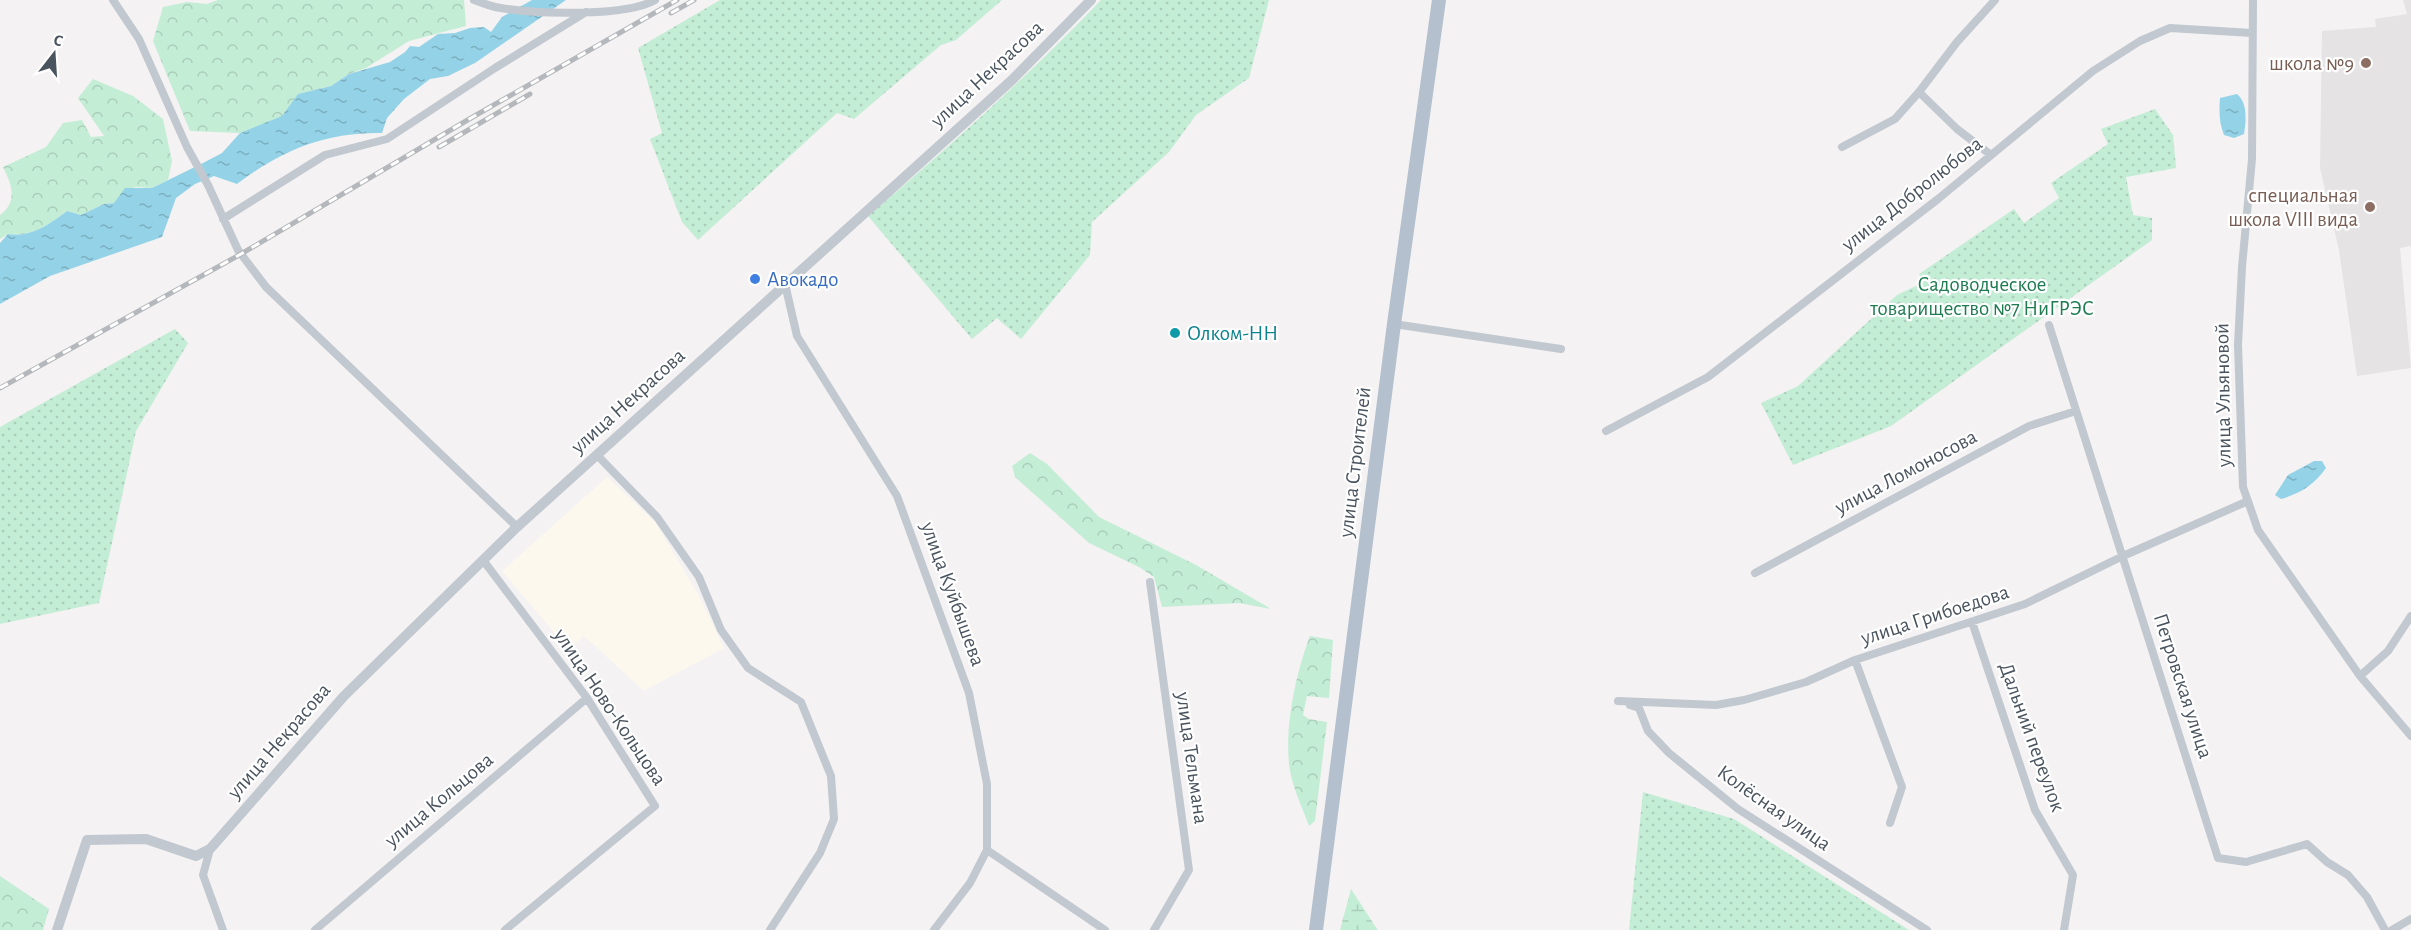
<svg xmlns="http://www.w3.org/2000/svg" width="2411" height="930" viewBox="0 0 2411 930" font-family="'Alegreya Sans',sans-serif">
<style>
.commercial{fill:#fcf8ee}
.education{fill:#e5e3e3}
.forest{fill:url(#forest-crowns)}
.wetland{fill:url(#wetland-marsh)}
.garden{fill:url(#garden-dots)}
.water{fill:url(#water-ripples)}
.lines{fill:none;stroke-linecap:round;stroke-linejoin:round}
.minor{stroke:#c1c8cf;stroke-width:8}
.tertiary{stroke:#c1c8cf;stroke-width:10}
.primary{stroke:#b4c0ce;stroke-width:14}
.rail-casing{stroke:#b4b7bb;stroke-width:5}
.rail{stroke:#fff;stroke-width:3;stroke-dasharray:9;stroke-linecap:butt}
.education-dot{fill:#8d6e63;stroke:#fff;stroke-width:2}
.shop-dot{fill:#3f7fe0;stroke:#fff;stroke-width:2}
.culture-dot{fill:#0f9aa8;stroke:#fff;stroke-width:2}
.labels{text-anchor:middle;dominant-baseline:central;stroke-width:4.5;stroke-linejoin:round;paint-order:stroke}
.education-label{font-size:21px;fill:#785e54;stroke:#fff;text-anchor:end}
.street-label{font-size:21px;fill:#4a545e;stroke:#fff}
.shop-label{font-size:21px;fill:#366cbe;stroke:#fff;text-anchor:start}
.park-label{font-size:21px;fill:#1e7c50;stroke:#fff}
.culture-label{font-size:21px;fill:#0d838f;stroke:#fff;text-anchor:start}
</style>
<defs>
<pattern id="forest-crowns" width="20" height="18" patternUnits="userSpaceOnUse" patternTransform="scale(1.5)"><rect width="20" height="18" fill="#c4edd6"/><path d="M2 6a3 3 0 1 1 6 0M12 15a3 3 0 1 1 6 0" fill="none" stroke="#aacdba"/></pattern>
<pattern id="wetland-marsh" width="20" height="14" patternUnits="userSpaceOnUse" patternTransform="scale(1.5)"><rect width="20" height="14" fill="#c4edd6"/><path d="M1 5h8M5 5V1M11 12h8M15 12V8" fill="none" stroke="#aacdba"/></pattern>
<pattern id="garden-dots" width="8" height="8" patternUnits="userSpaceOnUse" patternTransform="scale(1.5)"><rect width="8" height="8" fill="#c4edd6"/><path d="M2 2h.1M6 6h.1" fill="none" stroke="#aacdba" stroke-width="1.8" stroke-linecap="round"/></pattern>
<pattern id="water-ripples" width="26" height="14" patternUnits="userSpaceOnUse" patternTransform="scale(1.5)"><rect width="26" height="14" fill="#94d3e7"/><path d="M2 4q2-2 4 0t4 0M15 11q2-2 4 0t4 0" fill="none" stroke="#7baebe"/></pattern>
</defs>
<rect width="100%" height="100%" fill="#f4f2f2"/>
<path class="commercial" d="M607 477 655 522 698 594 724 648 644 691 584 636 568 649 502 571Z"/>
<path class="education" d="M2403 0H2411V246L2400 248 2411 368 2357 376 2339 250 2320 168 2322 31 2376 27 2375 19 2407 14Z"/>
<path class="forest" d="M218 0H464L466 26 409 41 366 68 349 74 331 86 298 94 283 116 240 133 190 131 153 41 163 7 187 2 207 4Z
M93 79 133 96 163 119 172 161 168 180 152 188 135 187 114 203 104 204 81 215 67 211C50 224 30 238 8 234L0 239V215C18 202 12 185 3 167L46 147 63 123 82 120 91 137 104 136 78 98Z
M1030 453 1047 464 1099 517 1196 565 1271 609 1239 603 1162 607 1154 577 1139 567 1089 543 1015 477 1012 466Z
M1310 636 1333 640 1329 698 1307 696 1303 715 1309 719 1327 722 1315 821 1309 826C1302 806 1291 785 1289 764 1285 724 1296 673 1310 636Z
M0 876 49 909 43 930H0Z"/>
<path class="wetland" d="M1351 889 1377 929 1378 930H1340Z"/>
<path class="garden" d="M720 0H1002L956 40 941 45 854 119 837 113 698 240 682 222 650 139 662 133 638 48Z
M1101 0H1269L1249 78 1196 115 1169 152 1092 222 1090 255 1021 339 997 318 972 339 868 216C949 147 1028 76 1101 0Z
M2155 109 2173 135 2176 168 2126 177 2133 215 2152 218V240L1891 426 1793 465 1761 403 1798 386 1897 295 1924 282 1919 274 2014 209 2024 223 2059 198 2051 183 2108 144 2101 129Z
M175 329 188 343 136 431 99 603 0 624V427Z
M1643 792 1734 819 1909 930H1629Z"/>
<path class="water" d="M532 0H566L475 63 448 76 430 79 404 99 387 118 382 133C325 132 282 150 237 184L214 176 195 184 176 198 162 237 50 276 0 304V243L8 234C30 238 50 224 67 211L81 215 104 204 114 203 125 188H152L203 163 222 153 240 133 282 116 298 94 331 86 349 74 390 62 405 52 410 46 419 47 438 34 455 33 470 28 484 27 491 32 502 17Z
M2237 94C2248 103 2246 121 2244 134L2234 138 2224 135C2219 123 2219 112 2220 98Z
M2314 461H2322L2326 468C2314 485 2301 493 2281 499L2275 495 2288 475Z"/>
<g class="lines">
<path class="minor" d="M113 0 139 39 187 147 208 185 238 250 266 287 517 527
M474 0C483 3 492 7 501 8 535 14 626 17 655 0
M2253 0 2252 159 2242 267 2238 345 2243 487 2258 530 2360 676 2411 736
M1919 92 1957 129 1991 155
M1842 147 1895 119 1919 92 1957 42 1995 0
M223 219 325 155 387 139 495 68 586 12
M785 284 797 336 897 496 969 693 987 784V850L970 883 934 930
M1394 324 1561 349
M2049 325 2218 858 2246 862 2307 844 2327 862 2348 875 2367 897 2385 930
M1606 431 1708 377 1938 199 2093 71 2140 41 2170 28 2252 33
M597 455 657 517 699 577 721 630 748 668 801 702 831 776 834 819 820 853 770 930
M483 560 587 698 655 806 505 930
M1755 573 2029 426 2076 411
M1150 582 1189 870 1154 930
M1972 622 2035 810 2073 875 2064 930
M1855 660 1902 787 1890 823
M2360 676 2388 651 2411 616
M1618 701 1716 705 1744 700 1806 682 1855 660 2025 604 2123 556 2248 501
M1630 705 1639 708 1648 731 1669 753 1738 809 1927 930
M210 849 203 875 223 930
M987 850 1105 930
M315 930 587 698
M2392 930 2411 919"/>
<path class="tertiary" d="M57 930 87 840 146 839 196 856 210 849 344 696 517 527 1012 80 1091 0"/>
<path class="primary" d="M1316 930 1394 324 1439 0"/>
<g class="rail-casing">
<path id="rail" d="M671 13 694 0
M439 147 530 94
M0 388 241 254 471 118 677 0"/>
</g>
<use href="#rail" class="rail"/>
</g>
<g class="education-dot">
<circle cx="2366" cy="63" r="6"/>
<circle cx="2370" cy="207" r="6"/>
</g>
<circle class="shop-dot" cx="755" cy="279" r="6"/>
<circle class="culture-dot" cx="1175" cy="333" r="6"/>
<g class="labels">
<g class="education-label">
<text x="2354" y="63">школа №9</text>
<text x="2358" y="195">специальная<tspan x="2358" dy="24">школа VIII вида</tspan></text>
</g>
<g class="street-label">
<text transform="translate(987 74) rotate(-43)">улица Некрасова</text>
<text transform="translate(1912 194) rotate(-38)">улица Добролюбова</text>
<text transform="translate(2223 395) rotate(-91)">улица Ульяновой</text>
<text transform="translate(628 401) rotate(-42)">улица Некрасова</text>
<text transform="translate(1355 462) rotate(-83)">улица Строителей</text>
<text transform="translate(1906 472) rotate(-28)">улица Ломоносова</text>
<text transform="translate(953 594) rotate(70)">улица Куйбышева</text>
<text transform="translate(1935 615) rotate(-18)">улица Грибоедова</text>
<text transform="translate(2183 686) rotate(72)">Петровская улица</text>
<text transform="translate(610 707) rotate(56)">улица Ново-Кольцова</text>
<text transform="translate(2032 737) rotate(70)">Дальний переулок</text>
<text transform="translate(279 741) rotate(-49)">улица Некрасова</text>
<text transform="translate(1192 758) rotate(82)">улица Тельмана</text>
<text transform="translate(439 800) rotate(-40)">улица Кольцова</text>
<text transform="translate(1774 808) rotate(35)">Колёсная улица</text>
</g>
<g class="shop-label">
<text x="767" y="279">Авокадо</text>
</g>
<g class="park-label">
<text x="1982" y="284">Садоводческое<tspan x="1982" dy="24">товарищество №7 НиГРЭС</tspan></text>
</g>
<g class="culture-label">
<text x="1187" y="333">Олком-НН</text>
</g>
</g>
<g transform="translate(54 54) rotate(17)" stroke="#ffffff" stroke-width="4.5" paint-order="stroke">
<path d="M0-4.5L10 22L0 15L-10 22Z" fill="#4a545e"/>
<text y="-9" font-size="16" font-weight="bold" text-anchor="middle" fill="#4a545e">С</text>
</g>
</svg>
